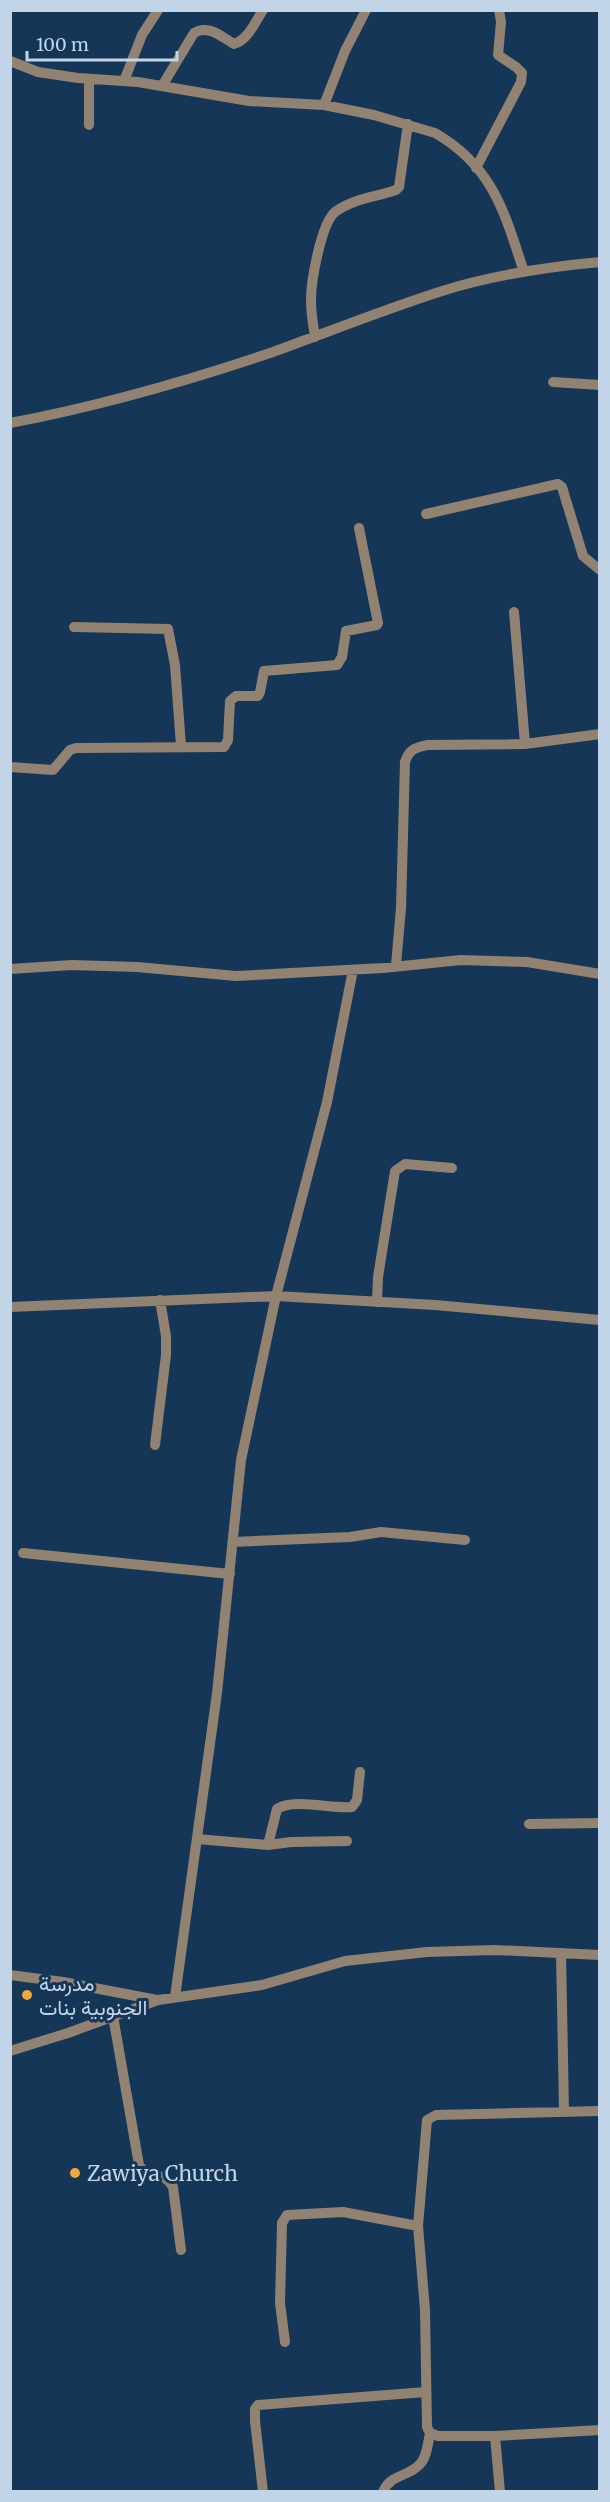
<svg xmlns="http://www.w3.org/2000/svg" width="610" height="2502" viewBox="0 0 610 2502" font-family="Merriweather,Vazirmatn,serif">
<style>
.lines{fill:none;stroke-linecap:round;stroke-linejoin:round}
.minor{stroke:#918271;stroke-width:10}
.poi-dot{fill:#f1a63f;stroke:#153656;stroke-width:2}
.labels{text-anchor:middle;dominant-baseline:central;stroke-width:6;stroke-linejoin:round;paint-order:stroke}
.poi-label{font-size:21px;fill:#c1d4e8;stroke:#153656;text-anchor:start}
</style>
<rect width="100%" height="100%" fill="#153656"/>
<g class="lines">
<path class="minor" d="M10 61 38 72 78 78 138 82 249 101 324 105 374 115 435 133C493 166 505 214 524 272
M124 81 142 35 158 10
M162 86 194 33C208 24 222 37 234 44 248 40 255 22 263 10
M324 105 345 51 366 10
M89 125V79
M476 168 521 82 522 73 516 67 498 55 501 22 499 10
M315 337C313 325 311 312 311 300 311 281 321 224 335 212 352 199 376 197 396 190L399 187 408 124
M553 382 600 385
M10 423C100 406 187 381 273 352 328 332 383 310 439 292 491 275 546 267 600 262
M426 514 558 484 562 487 583 556 600 570
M514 612 525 744
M74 627 168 629 175 665 181 746
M10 767 53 770 70 750 76 748 224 747 228 740 230 701 236 696H258L260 692 264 671 337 665 342 657 346 631 377 625 378 623 359 528
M396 965 401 908 405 762C409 749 415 748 427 745L525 744 600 734
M10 969 72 965 137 967 236 976 383 968 461 960 527 962 600 974
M377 1302 378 1277 395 1171 405 1164 452 1168
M10 1307 276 1296 435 1305 600 1320
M155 1445 166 1355V1336L160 1300
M233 1542 350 1537 381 1532 465 1540
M23 1553 230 1574
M529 1824 600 1823
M197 1839 268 1845 291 1842 347 1841
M268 1845 277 1809C294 1798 331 1809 352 1807L357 1800 360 1772
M561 1953 564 2111
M10 1975 63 1982 157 2000
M175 1997 217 1693 241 1460 276 1296 327 1102 353 970
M113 2016 139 2165C148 2180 165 2170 173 2187L181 2250
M10 2051 68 2033 158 2000 262 1985 345 1961 427 1952 495 1950 600 1955
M285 2342 280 2303 282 2223 287 2215 343 2212 418 2226
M430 2433 438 2436H495L600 2430
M495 2436 500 2492
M263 2492 255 2421V2409L258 2405 426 2392
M383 2492C390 2474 409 2477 420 2464 427 2457 428 2442 430 2433L427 2427 425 2310 418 2226 427 2120 436 2115 600 2111"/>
</g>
<g class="poi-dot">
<circle cx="27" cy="1995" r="6"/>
<circle cx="75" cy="2173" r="6"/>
</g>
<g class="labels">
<g class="poi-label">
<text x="39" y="1983">مدرسة<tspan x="39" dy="24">الجنوبية بنات</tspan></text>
<text x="87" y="2173">Zawiya Church</text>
</g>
</g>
<rect width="610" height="2502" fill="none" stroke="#c1d4e8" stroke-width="24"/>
<path d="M27 51v9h150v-9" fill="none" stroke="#c1d4e8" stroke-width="3"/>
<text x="36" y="51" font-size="18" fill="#c1d4e8" stroke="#153656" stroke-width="4.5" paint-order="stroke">100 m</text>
</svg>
